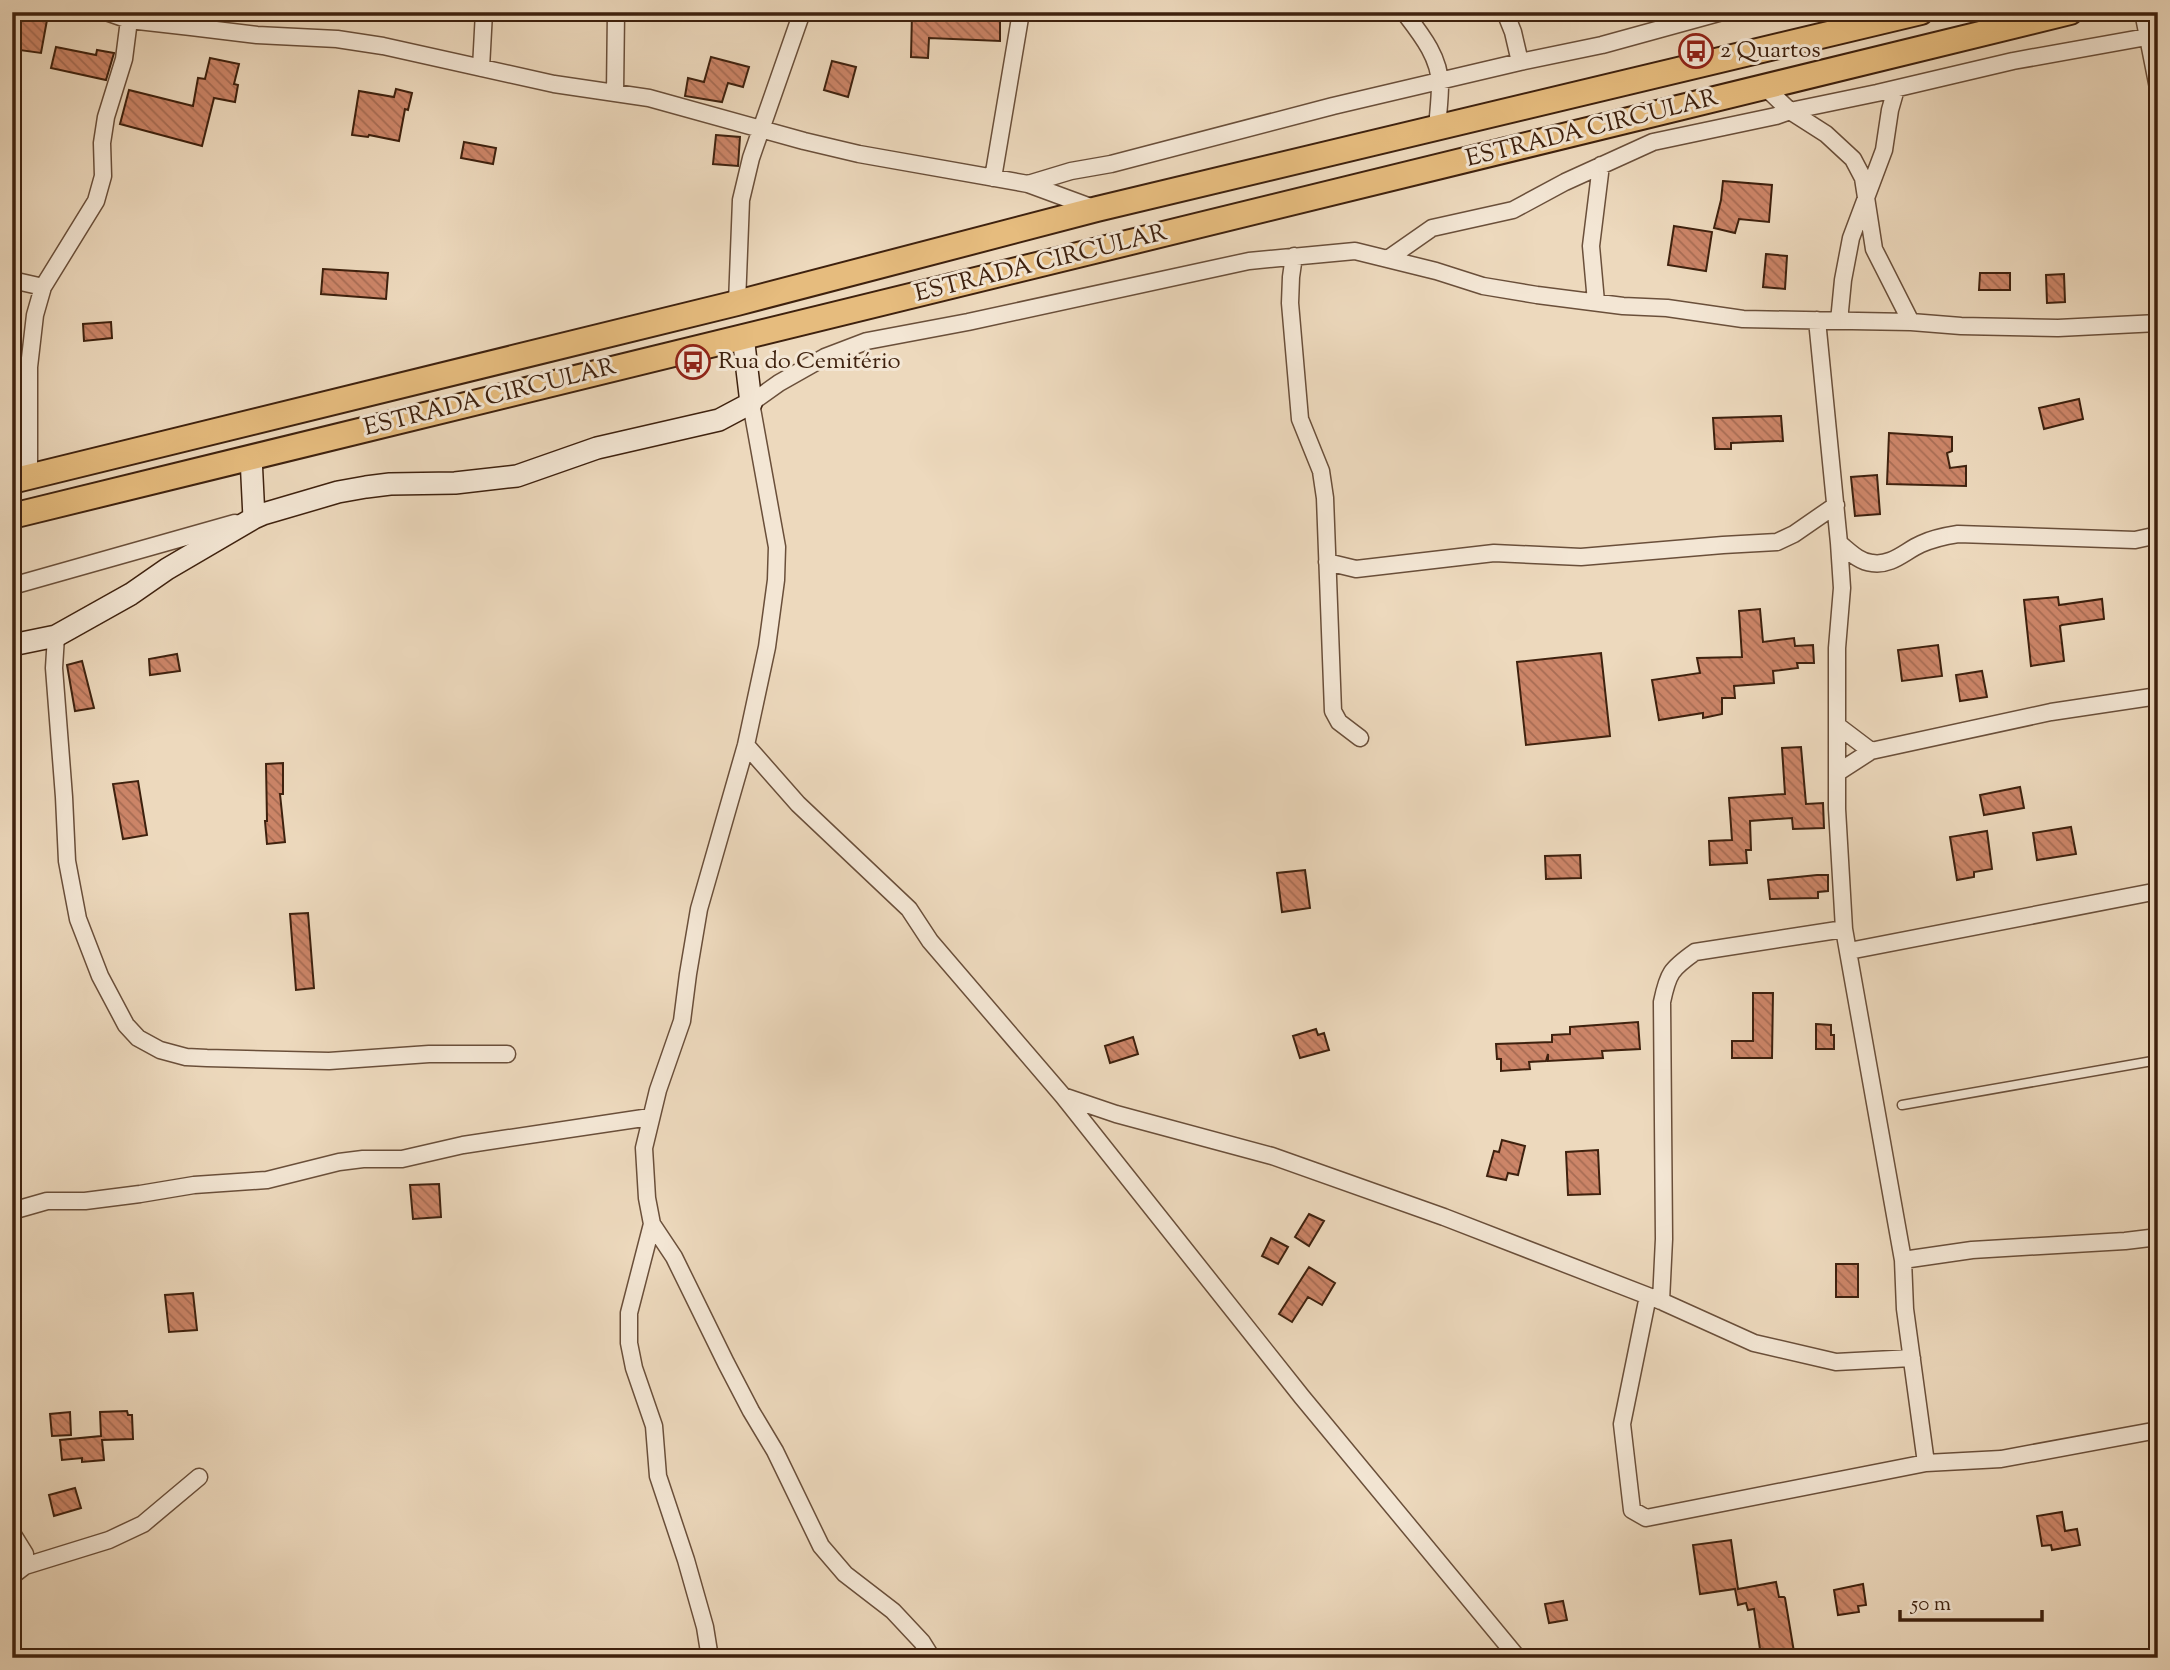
<svg xmlns="http://www.w3.org/2000/svg" width="2170" height="1670" viewBox="0 0 2170 1670" font-family="'Sorts Mill Goudy',serif">
<style>
.building{fill:url(#building-back-hatch);stroke:#3e210e;stroke-width:2}
.lines{fill:none;stroke-linecap:round;stroke-linejoin:round}
.lane-casing{stroke:#6a4f3a;stroke-width:11}
.street-casing{stroke:#6a4f3a;stroke-width:19}
.secondary-casing{stroke:#3e210e;stroke-width:24}
.primary-casing{stroke:#3e210e;stroke-width:28}
.lane{stroke:#f3e6d4;stroke-width:8}
.street{stroke:#f3e6d4;stroke-width:16}
.secondary{stroke:#f3e6d4;stroke-width:21}
.primary{stroke:#e6bc7e;stroke-width:24}
.labels{text-anchor:middle;dominant-baseline:central;stroke-width:6;stroke-linejoin:round;paint-order:stroke}
.poi-label{font-size:24px;fill:#3e210e;stroke:#f3e6d4;text-anchor:start}
.street-label{font-size:24px;fill:#3e210e;stroke:#f3e6d4}
</style>
<defs>
<pattern id="building-back-hatch" width="6" height="6" patternUnits="userSpaceOnUse" patternTransform="scale(1.75)"><rect width="6" height="6" fill="#cc8568"/><path d="M-1 5l2 2M0 0l6 6M5-1l2 2" fill="none" stroke="#a76c54"/></pattern>
</defs>
<rect width="100%" height="100%" fill="#edd9bd"/>
<filter id="stains"><feTurbulence type="fractalNoise" baseFrequency=".00286" numOctaves="4"/><feColorMatrix values="0 0 0 0 .2 0 0 0 0 .09 0 0 0 0 .02 0 0 0 .5 -.17"/></filter>
<radialGradient id="worn" r=".72"><stop offset=".6" stop-color="#630" stop-opacity="0"/><stop offset="1" stop-color="#630" stop-opacity=".3"/></radialGradient>
<path class="building" d="M912 13 1000 18V41L929 38 928 58 911 57Z
M17 15 47 20 41 53 12 49Z
M56 47 96 55 97 50 114 53 106 80 51 68Z
M711 57 749 67 743 87 728 83 722 102 685 96 688 78 704 82Z
M210 58 239 64 234 84 238 85 235 102 214 98 202 146 120 124 129 90 193 106 198 78 205 79Z
M832 61 856 67 848 97 824 90Z
M396 89 412 93 408 110 405 109 399 141 369 135 368 137 352 135 359 91 394 97Z
M716 135 740 137 738 166 713 164Z
M464 142 496 148 493 164 461 158Z
M1723 181 1772 185 1769 222 1739 219 1735 233 1714 228 1721 200Z
M1674 226 1712 232 1706 271 1668 265Z
M1766 254 1787 256 1785 289 1763 287Z
M323 269 388 273 386 299 321 294Z
M1980 273H2010V290H1979Z
M2064 274 2065 302 2047 303 2046 275Z
M111 322 112 338 84 341 83 324Z
M2079 399 2083 419 2044 429 2039 408Z
M1781 416 1783 441 1731 443V449H1715L1713 418Z
M1889 433 1952 437V451L1947 453 1950 468 1966 466V486L1887 484Z
M1877 475 1880 514 1855 516 1851 477Z
M2058 597 2059 605 2102 599 2104 619 2062 625 2060 626 2064 661 2031 666 2024 600Z
M1760 609 1763 642 1794 638 1795 646 1813 645 1814 663H1797L1798 668 1773 671 1774 683 1734 686 1735 698H1722V714L1703 718V713L1659 720 1652 680 1700 673 1697 658 1742 657 1739 611Z
M1938 645 1942 676 1902 681 1898 650Z
M1601 653 1610 736 1526 745 1517 662Z
M177 654 180 671 150 675 149 659Z
M82 661 94 708 75 711 67 665Z
M1982 671 1987 697 1960 701 1956 675Z
M1801 747 1806 804 1823 803 1824 828 1793 829 1792 818 1750 821 1751 850H1746L1747 863 1710 865 1709 841 1732 840 1729 798 1785 794 1782 748Z
M283 763V794H280L285 842 267 844 265 821H267L266 764Z
M138 781 147 835 123 839 113 784Z
M2020 787 2024 808 1984 815 1980 795Z
M2071 827 2076 854 2037 860 2033 833Z
M1987 831 1992 869 1974 872V877L1957 880 1950 837Z
M1580 855 1581 878 1546 879 1545 856Z
M1305 870 1310 908 1282 912 1277 873Z
M1817 875H1828V891L1818 892V898L1770 899 1768 880Z
M308 913 314 988 296 990 290 914Z
M1753 993H1773L1772 1058H1732V1041H1753Z
M1638 1022 1640 1049 1602 1051 1603 1058 1548 1061V1054L1546 1061 1529 1062 1530 1069 1501 1071V1059H1497L1496 1044 1552 1042V1035L1570 1034V1027Z
M1816 1024 1831 1025V1035H1834V1049H1816Z
M1316 1029 1318 1035 1324 1033 1329 1050 1300 1058 1293 1036Z
M1133 1037 1138 1054 1110 1063 1105 1046Z
M1502 1140 1525 1146 1518 1175 1508 1173 1506 1180 1487 1176 1494 1151 1499 1152Z
M1598 1150 1600 1194 1568 1195 1566 1152Z
M439 1184 441 1217 413 1219 410 1185Z
M1309 1214 1324 1221 1309 1246 1295 1237Z
M1271 1238 1288 1247 1278 1264 1262 1256Z
M1836 1264H1858V1297H1836Z
M1309 1267 1335 1283 1322 1305 1308 1297 1292 1322 1279 1314Z
M193 1293 197 1330 169 1332 165 1295Z
M127 1411 128 1415H132L133 1439 102 1440 104 1460 82 1462V1458L62 1460 60 1440 101 1436 100 1412Z
M70 1412 71 1435 52 1436 50 1414Z
M75 1488 81 1508 54 1516 49 1495Z
M2062 1512 2065 1531 2077 1529 2080 1545 2052 1550 2051 1545 2042 1546 2037 1516Z
M1731 1540 1738 1589 1776 1582 1779 1597H1784L1785 1598 1794 1652 1761 1656 1754 1609 1748 1610 1746 1603 1738 1605 1735 1589 1700 1594 1693 1545Z
M1863 1584 1866 1605 1858 1606 1859 1612 1838 1615 1834 1590Z
M1563 1601 1567 1620 1549 1623 1545 1604Z"/>
<g class="lines">
<g class="lane-casing">
<path id="lane" d="M1902 1105 2158 1060"/>
</g>
<g class="street-casing">
<path id="street" d="M106 12 129 20 191 27 257 35 337 39 383 46 554 84 649 98 804 141 859 154 1028 184 1096 209
M1404 12C1420 33 1440 57 1440 85 1440 99 1438 114 1437 129
M1505 12 1513 32 1520 62
M2143 12 2158 88
M481 68 484 12
M1765 87 1790 111 1826 134 1853 159 1863 178 1874 249 1911 322
M615 93 616 12
M993 178 1021 12
M1028 184 1071 171 1111 164 1333 106 1520 62 1602 45 1722 12
M1294 256 1291 277 1290 303 1300 419 1321 471 1325 498 1333 711 1339 722 1360 738
M1389 258 1432 228 1513 210 1565 182 1653 142 1776 116 1790 111 1877 93 2013 61 2158 35
M12 280 43 287
M1596 302 1591 246 1601 165
M737 303 741 200 751 158 802 12
M1817 320 1839 543 1842 588 1837 648V809L1844 929 1903 1260
M1839 321 1843 280 1851 238 1884 150 1890 110 1896 89
M29 477V367L35 315 43 287 96 201 103 176 102 143 106 117 124 59 129 20
M1839 543C1849 551 1859 562 1872 563 1892 566 1905 551 1921 544 1934 538 1945 536 1958 534L2135 540 2158 535
M1327 562 1356 569 1494 553 1581 557 1723 545 1777 542 1794 534 1836 505
M12 586 235 523
M56 636 54 668 64 797 67 861 78 919 100 976 126 1025 138 1038 160 1050 186 1057 207 1058 329 1061 429 1054H507
M1838 726 1871 751
M746 745 798 804 909 909 930 941 1063 1096 1302 1397 1518 1658
M1837 773 1871 751 2051 712 2158 696
M1849 951 2158 891
M1063 1096 1116 1114 1272 1156 1444 1217 1661 1301 1754 1343 1836 1362 1912 1358
M12 1211 47 1201H85L140 1194 194 1185 267 1180 339 1162 363 1159H402L463 1145 650 1117
M652 1224 629 1313V1343L634 1368 654 1426 658 1476 686 1560 705 1627 710 1658
M1648 1296 1622 1424 1632 1510 1646 1518 1926 1463 2001 1459 2158 1430
M1661 1301 1664 1239 1662 1002C1668 973 1671 969 1695 952L1844 929
M1926 1463 1905 1309 1903 1260 1972 1250 2125 1241 2158 1237
M12 1533 25 1554V1566
M12 1576 25 1566 109 1540 143 1524 199 1477
M932 1658 922 1642 893 1611 845 1574 821 1546 775 1451 751 1411 726 1363 674 1257 652 1224 647 1198 644 1148 658 1090 682 1021 688 974 699 909 746 745 767 647 776 580 777 547 751 403 779 383 825 357 867 341 968 322 1249 261 1355 251 1436 271 1483 286 1537 295 1623 306 1667 308 1743 319 1911 322 1961 326 2058 328 2158 323"/>
</g>
<g class="secondary-casing">
<path id="secondary" d="M251 457 254 518
M12 645 56 636 131 594 167 569 254 518 263 514 338 492 366 487 390 484 455 483 517 476 597 448 719 420 751 403 743 336"/>
</g>
<g class="primary-casing">
<path id="primary" d="M12 481 737 303 1097 209 1921 12
M12 516 2070 12"/>
</g>
<use href="#lane" class="lane"/>
<use href="#street" class="street"/>
<use href="#secondary" class="secondary"/>
<use href="#primary" class="primary"/>
</g>
<defs>
<g id="bus-ring" transform="scale(1.75)"><circle r="9.5" fill="#f3e6d4" stroke="#8f2418" stroke-width="1.5"/><path d="M-5-6H5V4H4V6H2V4H-2V6H-4V4H-5ZM-3.5-4V0h7V-4ZM-3.5 1.2v1.5H-2V1.2ZM2 1.2v1.5H3.5V1.2Z" fill="#8f2418"/></g>
</defs>
<g fill-rule="evenodd">
<use href="#bus-ring" x="1696" y="51"/>
<use href="#bus-ring" x="693" y="362"/>
</g>
<g class="labels">
<g class="poi-label">
<text x="1720" y="51">2 Quartos</text>
<text x="718" y="362">Rua do Cemitério</text>
</g>
<g class="street-label">
<text transform="translate(1592 129) rotate(-14)">ESTRADA CIRCULAR</text>
<text transform="translate(1041 264) rotate(-14)">ESTRADA CIRCULAR</text>
<text transform="translate(490 398) rotate(-14)">ESTRADA CIRCULAR</text>
</g>
</g>
<rect width="2170" height="1670" fill="none" stroke="#edd9bd" stroke-width="42"/>
<rect x="14" y="14" width="2142" height="1642" fill="none" stroke="#3e210e" stroke-width="3.5"/>
<rect x="21" y="21" width="2128" height="1628" fill="none" stroke="#3e210e" stroke-width="2"/>
<path d="M1900 1610v10h142v-10" fill="none" stroke="#3e210e" stroke-width="3.5"/>
<text x="1911" y="1610" font-size="21" fill="#3e210e" stroke="#f3e6d4" stroke-width="5" paint-order="stroke">50 m</text>
<rect width="100%" height="100%" filter="url(#stains)"/>
<rect width="100%" height="100%" fill="url(#worn)"/>
</svg>
